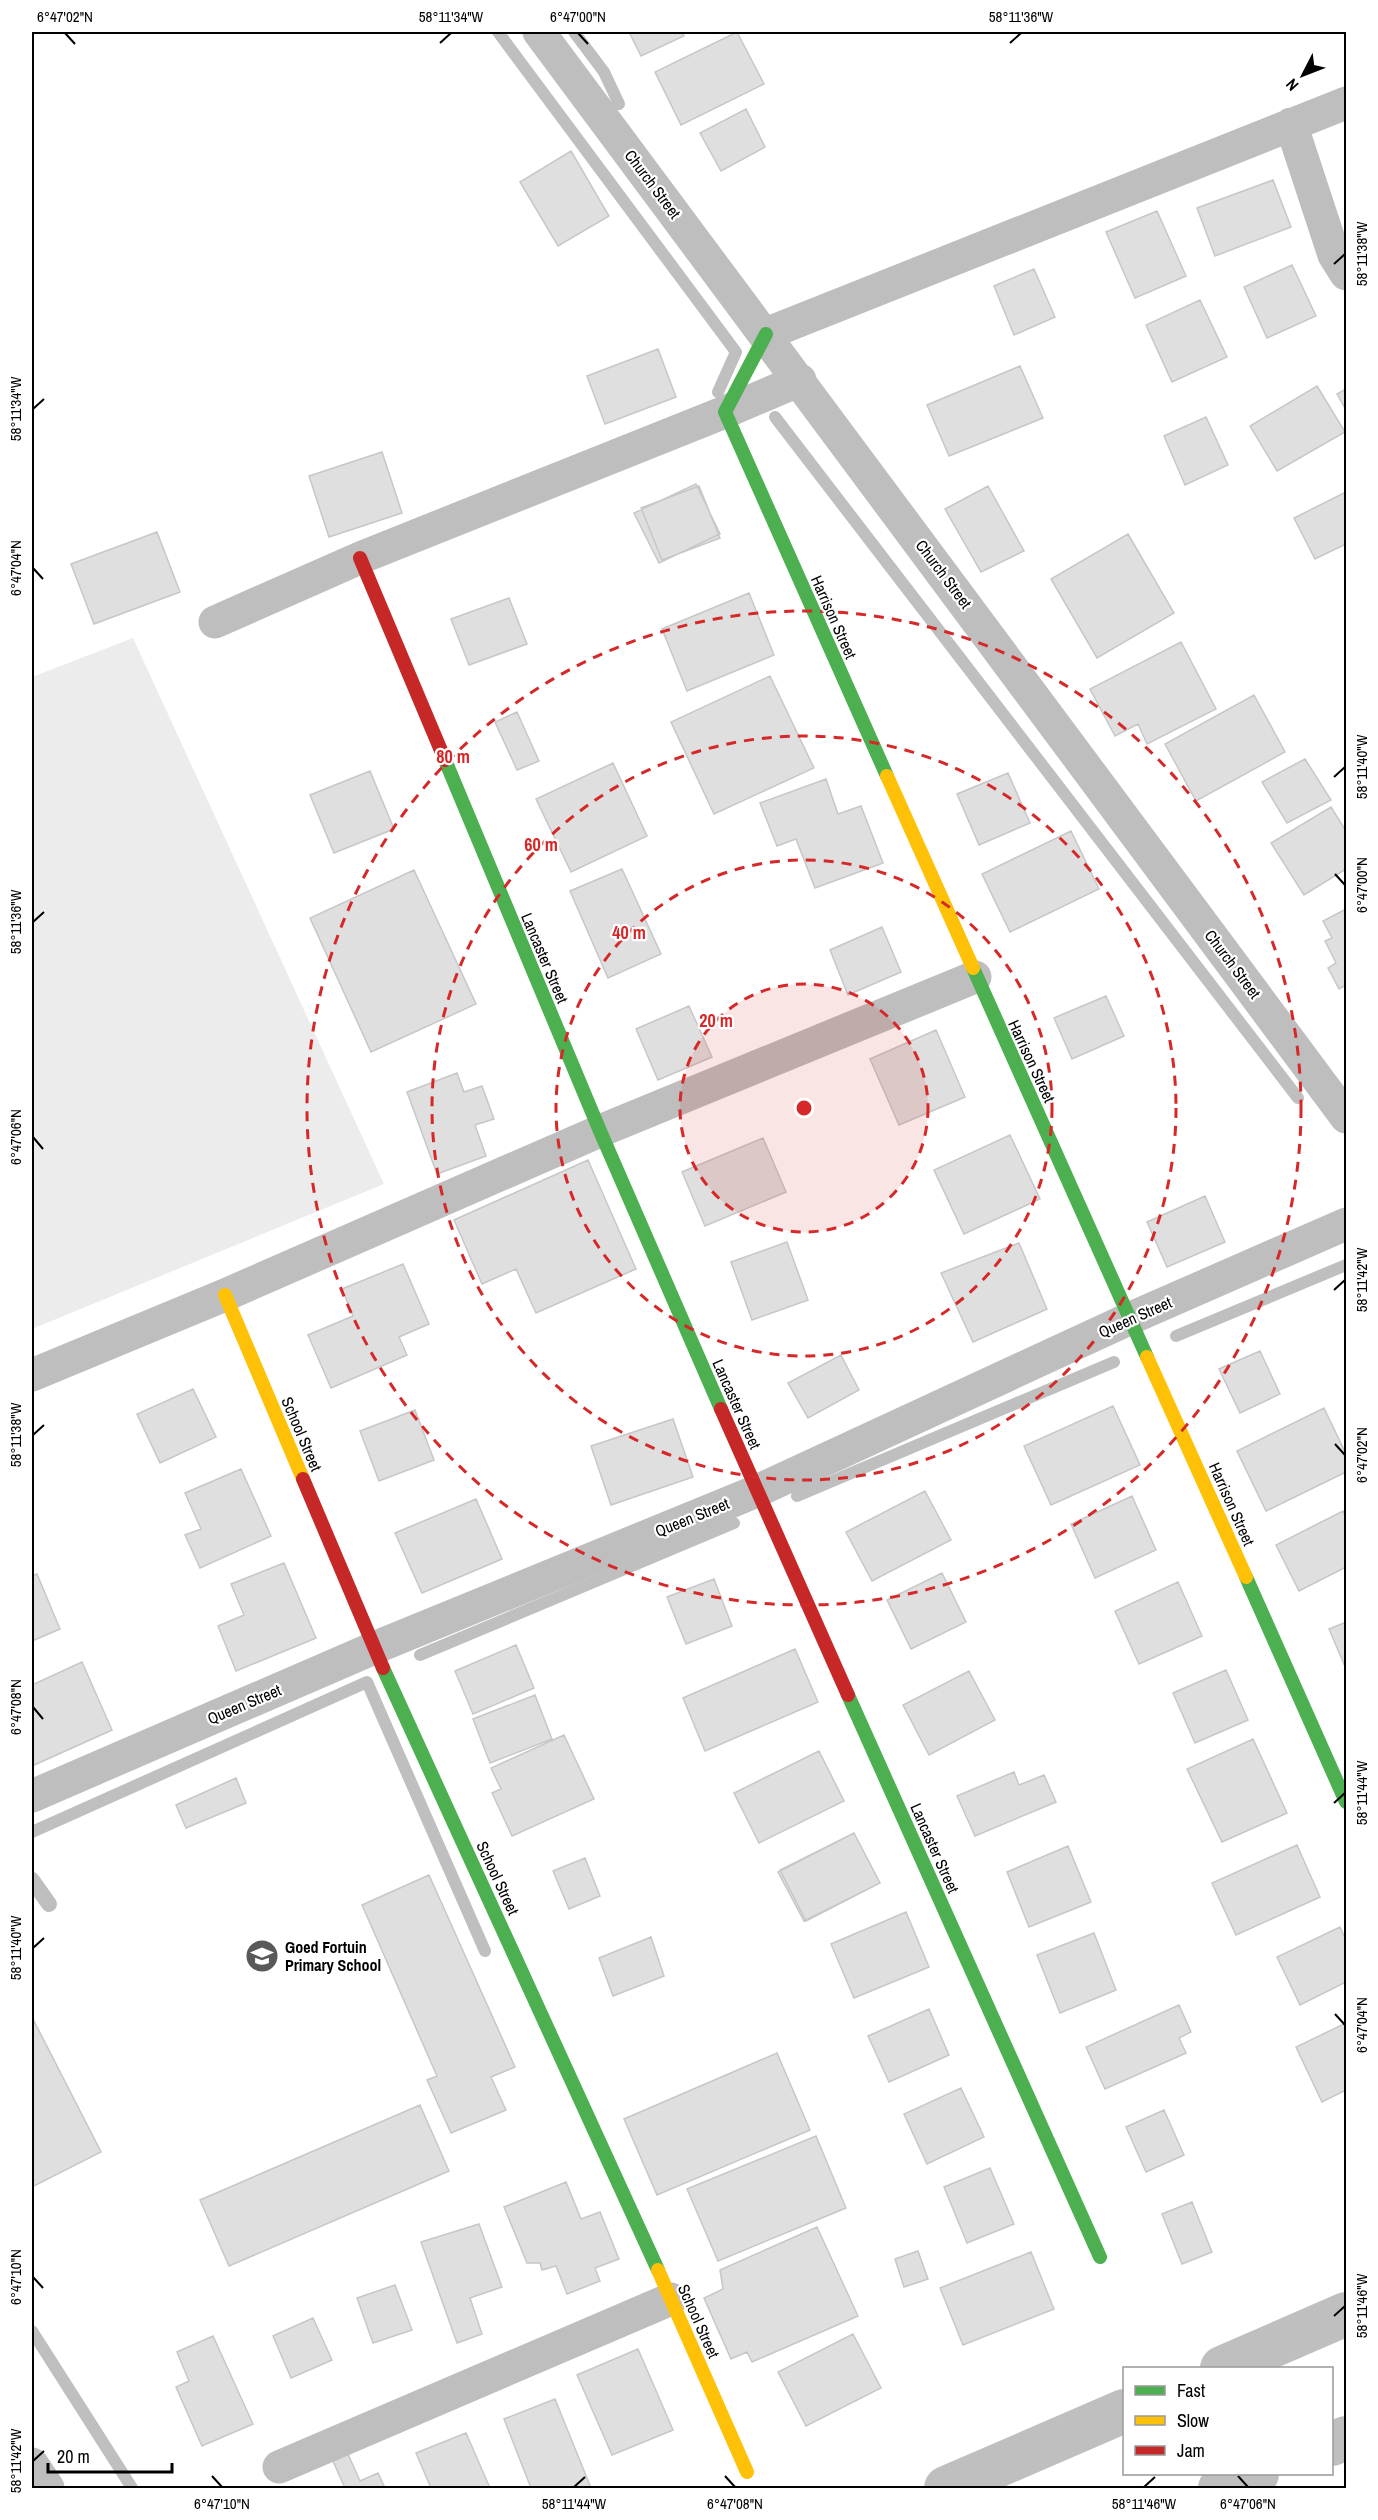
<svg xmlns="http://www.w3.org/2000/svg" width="1378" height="2520" viewBox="0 0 1378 2520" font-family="'Archivo Narrow',sans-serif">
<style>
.green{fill:#ececec}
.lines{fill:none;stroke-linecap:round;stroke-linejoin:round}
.stream{stroke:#bfbfbf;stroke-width:12}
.canal{stroke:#bfbfbf;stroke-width:44}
.building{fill:#dfdfdf;stroke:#c7c7c7;stroke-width:1.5}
.lane{stroke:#bebebe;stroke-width:16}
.street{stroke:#bebebe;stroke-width:33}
.fast{stroke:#4caf50;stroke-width:14}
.slow{stroke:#ffc107;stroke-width:14}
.jam{stroke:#c62828;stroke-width:14}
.ticks{fill:none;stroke:#000;stroke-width:2}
.ring{fill:none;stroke:#d62828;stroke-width:3;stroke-dasharray:10 8}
.labels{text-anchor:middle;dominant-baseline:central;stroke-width:4.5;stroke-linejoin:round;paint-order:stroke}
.street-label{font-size:16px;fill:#000;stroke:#fff}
.poi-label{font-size:16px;font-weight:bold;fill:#000;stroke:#fff;text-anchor:start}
.centre{fill:#d62828;stroke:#fff;stroke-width:3}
.ring-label{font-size:18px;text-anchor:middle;font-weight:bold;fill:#d62828;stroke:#fff;stroke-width:4.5;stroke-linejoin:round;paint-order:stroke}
.neatline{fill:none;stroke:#000;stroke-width:2}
.ticks-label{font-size:15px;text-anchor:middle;fill:#000}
</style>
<rect width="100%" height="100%" fill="#fff"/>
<path class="green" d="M133 638 384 1184 32 1329V677Z"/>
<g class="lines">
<path class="stream" d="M498 32 736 352 718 392
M574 32 604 72 619 104
M775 417 1298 1098
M1176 1336 1346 1265
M797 1496 1114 1362
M420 1655 734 1523
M32 1832 367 1682 485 1951
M32 2331 132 2488"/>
<path class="canal" d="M1222 2368 1346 2314
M1332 2444 1346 2438
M946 2488 1124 2411
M1220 2488 1257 2474"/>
</g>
<path class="building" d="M629 32H682L684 36 641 56Z
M737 32 764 84 681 125 655 72Z
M746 109 765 147 721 171 700 133Z
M571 151 609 216 558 246 520 182Z
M1273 180 1291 227 1215 256 1197 208Z
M1157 211 1186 276 1135 298 1106 232Z
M1292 265 1316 316 1267 338 1244 287Z
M1034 269 1055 317 1014 335 994 286Z
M1200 300 1227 357 1172 382 1146 325Z
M658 349 676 397 605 424 587 376Z
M1020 366 1043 418 949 456 927 405Z
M1317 386 1345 432 1277 471 1250 426Z
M1346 389V410L1337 394Z
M1206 417 1228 465 1185 485 1164 436Z
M382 452 402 513 329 537 309 476Z
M696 484 720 534 659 563 634 513Z
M699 486 720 538 662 560 641 508Z
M988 486 1024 551 981 572 945 509Z
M1346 492V544L1315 559 1294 518Z
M157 532 180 592 94 624 71 564Z
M1128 534 1174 613 1097 658 1051 579Z
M749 593 774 655 687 691 662 629Z
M509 598 527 644 469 665 451 619Z
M1181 642 1216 709 1147 744 1138 724 1115 736 1090 689Z
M770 676 814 768 714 814 671 722Z
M1254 695 1285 752 1196 801 1165 744Z
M517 712 539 761 517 770 495 722Z
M1305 759 1331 800 1287 823 1262 782Z
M613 763 647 836 571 872 536 799Z
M370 771 394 829 334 853 310 795Z
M1008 773 1030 823 979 845 957 794Z
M826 779 838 814 861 806 883 863 815 888 796 839 777 846 760 803Z
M1331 807 1346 831V869L1304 895 1271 843Z
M1071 831 1099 889 1010 932 982 874Z
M622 869 661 954 608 978 570 891Z
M414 870 476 1004 371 1052 310 918Z
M1346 909V985L1339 989 1328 968 1336 963 1325 941 1332 938 1323 921Z
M882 927 901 972 848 995 830 950Z
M1106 996 1124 1036 1072 1059 1054 1018Z
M689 1006 712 1057 658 1080 636 1029Z
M936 1030 965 1097 899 1125 870 1059Z
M457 1073 464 1092 482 1086 494 1119 475 1125 486 1156 437 1174 407 1092Z
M1010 1135 1040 1199 964 1234 934 1170Z
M763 1138 786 1192 705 1226 682 1172Z
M588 1160 636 1269 536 1313 516 1269 482 1284 454 1220Z
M1205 1196 1225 1242 1167 1267 1147 1222Z
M787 1242 808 1300 752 1320 731 1262Z
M1019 1243 1047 1309 973 1342 941 1273Z
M403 1264 429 1324 399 1337 407 1355 331 1388 308 1335 353 1316 342 1289Z
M1260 1351 1280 1394 1240 1413 1219 1369Z
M841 1355 859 1390 808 1418 788 1383Z
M193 1389 216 1437 160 1463 137 1414Z
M1113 1406 1140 1465 1051 1505 1024 1446Z
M1324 1408 1346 1454V1472L1266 1511 1237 1451Z
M415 1410 434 1460 379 1481 360 1431Z
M673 1419 693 1477 611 1505 591 1446Z
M241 1469 271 1536 200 1568 185 1535 201 1529 185 1493Z
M925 1491 951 1540 872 1581 846 1532Z
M1132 1496 1156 1550 1095 1578 1071 1524Z
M476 1499 502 1559 422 1593 395 1533Z
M1343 1511 1346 1518V1567L1299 1591 1276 1545Z
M284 1563 316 1638 236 1671 218 1626 244 1615 231 1584Z
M942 1573 966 1622 911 1649 887 1600Z
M37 1574 60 1629 32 1641V1576Z
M714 1579 732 1626 686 1644 667 1597Z
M1178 1582 1202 1636 1139 1664 1115 1611Z
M1346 1622V1669L1329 1629Z
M516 1645 534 1688 473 1714 455 1671Z
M795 1649 818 1702 705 1751 683 1698Z
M82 1662 112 1730 32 1766V1685Z
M1226 1670 1248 1720 1195 1743 1173 1693Z
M969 1671 995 1720 929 1755 903 1705Z
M535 1695 552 1739 490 1763 473 1719Z
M564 1735 594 1799 512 1836 492 1793 501 1789 491 1768Z
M1253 1739 1287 1813 1222 1842 1187 1769Z
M819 1751 844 1801 759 1843 734 1793Z
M1014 1772 1019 1785 1044 1775 1056 1802 975 1836 957 1796Z
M236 1778 246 1803 186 1828 176 1805Z
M854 1833 880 1883 806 1921 780 1870Z
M854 1833 880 1883 804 1921 778 1872Z
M1297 1845 1320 1897 1236 1935 1212 1883Z
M1068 1846 1091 1902 1029 1927 1007 1872Z
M585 1858 600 1896 569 1909 553 1871Z
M429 1875 515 2067 491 2077 506 2110 451 2133 427 2080 437 2076 362 1905Z
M906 1912 929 1967 854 1998 831 1944Z
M1340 1927 1346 1940V1982L1300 2005 1277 1957Z
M1094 1933 1116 1990 1060 2013 1037 1955Z
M651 1937 664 1976 613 1996 599 1958Z
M1179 2005 1191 2032 1179 2038 1186 2053 1105 2089 1086 2047Z
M929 2009 949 2055 889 2082 868 2036Z
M32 2017 101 2152 34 2186 32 2181Z
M1346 2023V2090L1322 2102 1296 2047Z
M777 2053 810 2130 657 2195 624 2119Z
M961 2088 984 2137 927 2164 904 2114Z
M420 2105 449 2171 229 2266 200 2200Z
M1164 2110 1184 2155 1146 2172 1126 2127Z
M816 2136 846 2208 718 2261 687 2189Z
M990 2168 1014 2224 967 2243 944 2187Z
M566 2182 581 2219 600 2212 619 2259 595 2268 600 2281 567 2294 556 2266 542 2270 540 2263H527L504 2207Z
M1192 2202 1212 2252 1182 2264 1162 2214Z
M479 2224 502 2287 470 2298 482 2334 457 2343 421 2242Z
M817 2227 858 2316 752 2362 747 2352 731 2359 704 2298 723 2289 720 2270Z
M918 2251 928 2279 904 2287 895 2259Z
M1031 2252 1054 2309 963 2345 940 2288Z
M395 2285 412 2330 373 2343 357 2298Z
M313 2318 332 2360 291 2378 273 2336Z
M853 2334 881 2388 806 2426 778 2372Z
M213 2336 253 2424 202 2446 176 2387 189 2381 177 2352Z
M638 2349 673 2430 612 2455 577 2375Z
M555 2399 591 2488H531L504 2419Z
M466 2433 490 2488H431L416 2453Z
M348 2454 360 2481 378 2473 385 2488H345L333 2461Z"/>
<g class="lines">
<path class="lane" d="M32 1880 49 1904"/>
<path class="street" d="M539 32 1346 1117
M1291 124 1334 255 1346 274
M766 334 1346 103
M215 622 360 558 725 412 800 380
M32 1375 225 1295 600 1131 975 977
M32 1796 374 1648 757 1491 1131 1318 1346 1224
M32 2464 48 2488
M279 2467 671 2299"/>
<path class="fast" d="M766 334 725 412 887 776
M445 760 600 1131 721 1409
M973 968 1147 1357
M1246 1577 1346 1802
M383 1668 658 2270
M848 1695 1100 2257"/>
<path class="slow" d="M887 776 973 968
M225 1295 303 1479
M1147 1357 1246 1577
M658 2270 747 2472"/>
<path class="jam" d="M360 558 445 760
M721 1409 848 1695
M303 1479 383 1668"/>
</g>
<path class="ticks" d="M65 33 75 44M578 33 588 44M440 43 451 33M1010 43 1021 33M1334 264 1345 254M33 409 44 399M33 568 43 579M1334 777 1345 767M1335 874 1345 885M33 922 44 912M33 1137 43 1149M1334 1290 1345 1280M33 1435 44 1425M1335 1444 1345 1455M33 1707 43 1719M1334 1803 1345 1793M33 1948 44 1938M1335 2014 1345 2025M33 2277 43 2288M1334 2316 1345 2306M33 2461 44 2451M212 2476 222 2487M725 2476 735 2487M1238 2476 1248 2487M574 2487 585 2477M1144 2487 1155 2477"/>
<circle cx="804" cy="1108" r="124" fill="#d62828" fill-opacity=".12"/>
<g class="ring">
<circle cx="804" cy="1108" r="124"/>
<circle cx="804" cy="1108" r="248"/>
<circle cx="804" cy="1108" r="372"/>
<circle cx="804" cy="1108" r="497"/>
</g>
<defs>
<g id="school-disc" transform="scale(1.725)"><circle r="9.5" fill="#595959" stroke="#fff"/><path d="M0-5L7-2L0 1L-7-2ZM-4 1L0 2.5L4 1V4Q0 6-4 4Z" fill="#fff"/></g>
</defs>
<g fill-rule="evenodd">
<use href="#school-disc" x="262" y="1956"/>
</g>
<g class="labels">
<g class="street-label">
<text transform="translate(653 184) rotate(53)">Church Street</text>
<text transform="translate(944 574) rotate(53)">Church Street</text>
<text transform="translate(834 617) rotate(66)">Harrison Street</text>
<text transform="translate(545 958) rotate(67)">Lancaster Street</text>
<text transform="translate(1233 964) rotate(53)">Church Street</text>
<text transform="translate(1032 1061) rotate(65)">Harrison Street</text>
<text transform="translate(1135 1317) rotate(-24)">Queen Street</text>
<text transform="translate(737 1404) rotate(66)">Lancaster Street</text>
<text transform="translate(302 1434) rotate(67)">School Street</text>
<text transform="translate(1232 1504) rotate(66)">Harrison Street</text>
<text transform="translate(692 1517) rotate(-22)">Queen Street</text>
<text transform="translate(244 1704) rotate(-23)">Queen Street</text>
<text transform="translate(935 1848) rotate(66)">Lancaster Street</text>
<text transform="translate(498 1878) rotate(65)">School Street</text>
<text transform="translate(699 2321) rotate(66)">School Street</text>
</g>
<g class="poi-label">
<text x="285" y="1947">Goed Fortuin<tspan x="285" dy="18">Primary School</tspan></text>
</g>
</g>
<circle cx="804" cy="1108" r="9" class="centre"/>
<g class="ring-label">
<text x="453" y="763">80 m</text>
<text x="541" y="851">60 m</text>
<text x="629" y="939">40 m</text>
<text x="716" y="1027">20 m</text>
</g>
<rect width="1378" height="2520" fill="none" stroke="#ffffff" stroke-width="66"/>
<rect x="1123" y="2367" width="210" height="108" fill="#ffffff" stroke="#999999" stroke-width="1.5"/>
<rect x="1135" y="2386" width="30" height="9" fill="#4caf50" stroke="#999999" stroke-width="1.5"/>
<text x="1177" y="2397" font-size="18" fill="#000000">Fast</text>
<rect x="1135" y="2416" width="30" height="9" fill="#ffc107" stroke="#999999" stroke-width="1.5"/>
<text x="1177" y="2427" font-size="18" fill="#000000">Slow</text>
<rect x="1135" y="2446" width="30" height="9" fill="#c62828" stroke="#999999" stroke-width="1.5"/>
<text x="1177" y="2457" font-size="18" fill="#000000">Jam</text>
<g transform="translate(1303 75) rotate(228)" stroke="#ffffff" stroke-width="4.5" paint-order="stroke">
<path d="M0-4.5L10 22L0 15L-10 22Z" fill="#000000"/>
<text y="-9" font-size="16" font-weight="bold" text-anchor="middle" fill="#000000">N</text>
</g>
<path d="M48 2463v9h124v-9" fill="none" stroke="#000000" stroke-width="3"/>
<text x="57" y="2463" font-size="18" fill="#000000" stroke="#ffffff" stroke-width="4.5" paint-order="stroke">20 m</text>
<rect x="33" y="33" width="1312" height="2454" class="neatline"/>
<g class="ticks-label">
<text x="65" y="22">6°47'02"N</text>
<text x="451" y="22">58°11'34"W</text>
<text x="578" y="22">6°47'00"N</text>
<text x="1021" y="22">58°11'36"W</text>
<text transform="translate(1362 254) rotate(-90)" y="5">58°11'38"W</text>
<text transform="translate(16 409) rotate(-90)" y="5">58°11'34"W</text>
<text transform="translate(16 568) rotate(-90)" y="5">6°47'04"N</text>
<text transform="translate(1362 767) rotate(-90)" y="5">58°11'40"W</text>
<text transform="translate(1362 885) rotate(-90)" y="5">6°47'00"N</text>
<text transform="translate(16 922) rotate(-90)" y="5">58°11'36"W</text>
<text transform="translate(16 1137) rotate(-90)" y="5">6°47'06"N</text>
<text transform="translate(1362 1280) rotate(-90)" y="5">58°11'42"W</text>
<text transform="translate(16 1435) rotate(-90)" y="5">58°11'38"W</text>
<text transform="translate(1362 1455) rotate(-90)" y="5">6°47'02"N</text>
<text transform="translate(16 1707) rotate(-90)" y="5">6°47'08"N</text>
<text transform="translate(1362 1793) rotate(-90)" y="5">58°11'44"W</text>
<text transform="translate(16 1948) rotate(-90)" y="5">58°11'40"W</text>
<text transform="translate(1362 2025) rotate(-90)" y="5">6°47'04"N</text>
<text transform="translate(16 2277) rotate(-90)" y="5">6°47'10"N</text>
<text transform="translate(1362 2306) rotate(-90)" y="5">58°11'46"W</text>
<text transform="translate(16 2461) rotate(-90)" y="5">58°11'42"W</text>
<text x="222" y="2509">6°47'10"N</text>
<text x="574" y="2509">58°11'44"W</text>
<text x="735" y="2509">6°47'08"N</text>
<text x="1144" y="2509">58°11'46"W</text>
<text x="1248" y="2509">6°47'06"N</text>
</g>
</svg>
